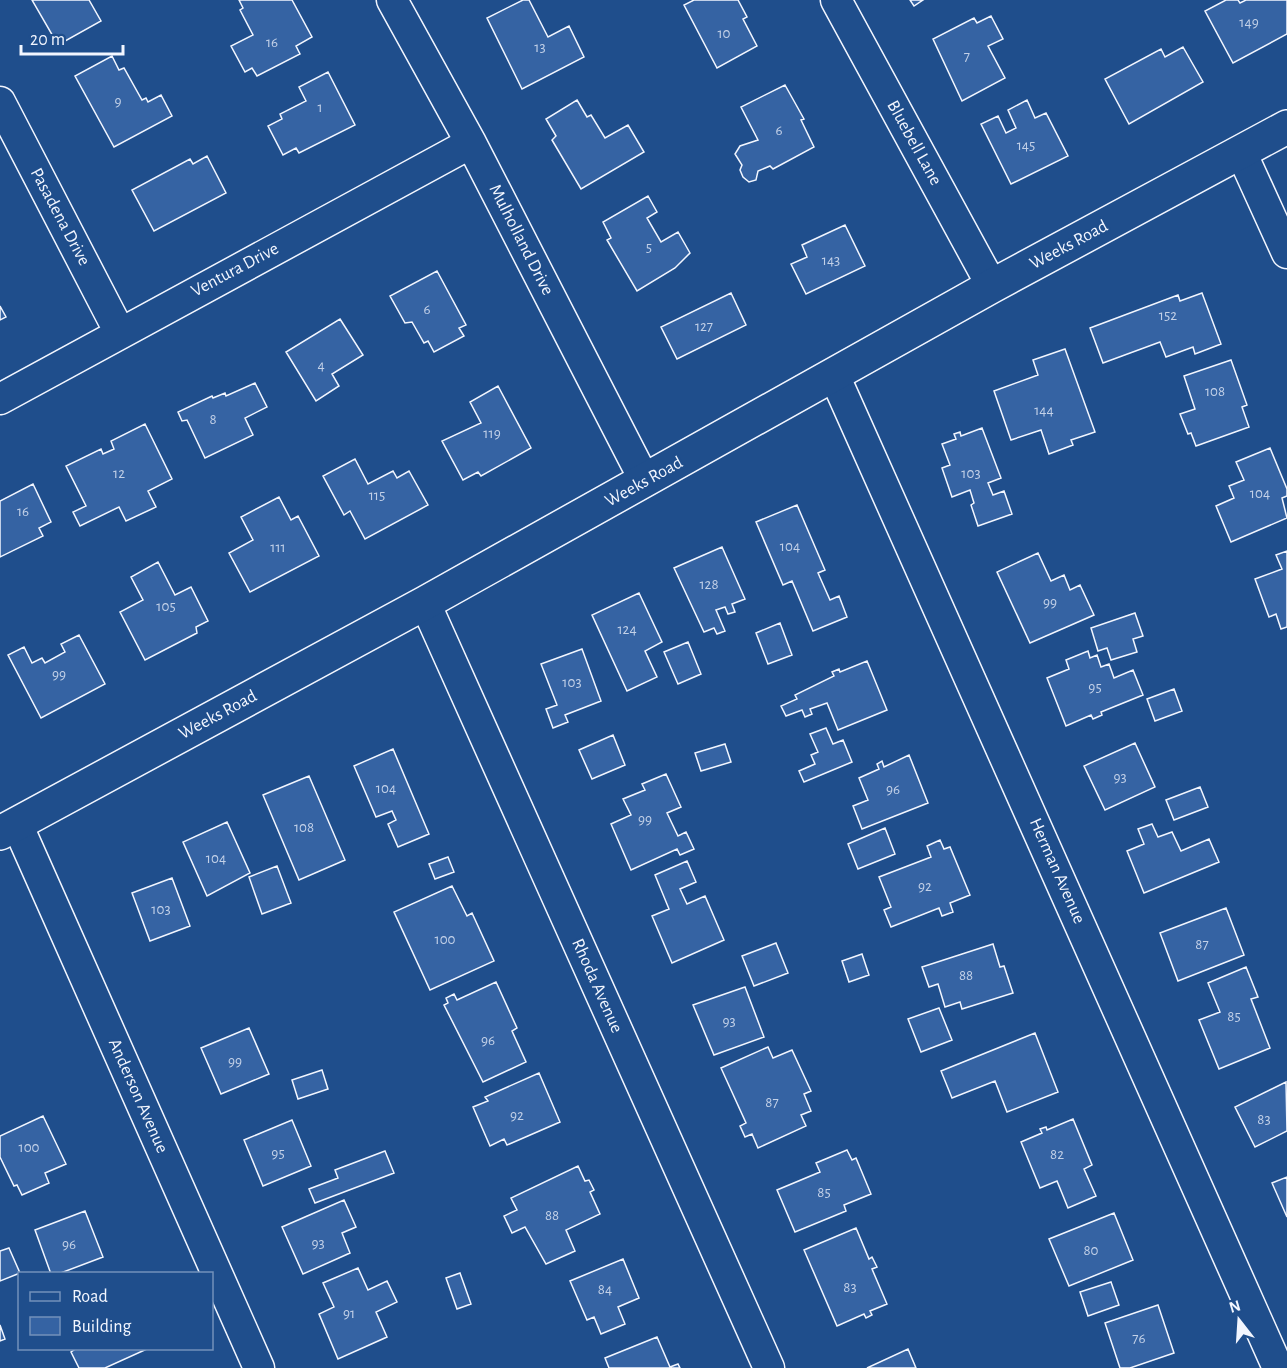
<svg xmlns="http://www.w3.org/2000/svg" width="1287" height="1368" viewBox="0 0 1287 1368" font-family="'Alegreya Sans',sans-serif">
<style>
.building{fill:#3563a3;stroke:#f2f6ff;stroke-width:1.5}
.lines{fill:none;stroke-linecap:round;stroke-linejoin:round}
.minor-casing{stroke:#f2f6ff;stroke-width:33}
.tertiary-casing{stroke:#f2f6ff;stroke-width:36}
.minor{stroke:#1f4e8c;stroke-width:30}
.tertiary{stroke:#1f4e8c;stroke-width:33}
.labels{text-anchor:middle;dominant-baseline:central;stroke-width:4.5;stroke-linejoin:round;paint-order:stroke}
.number-label{font-size:15px;fill:#c3d1e8}
.street-label{font-size:18px;fill:#f2f6ff;stroke:#1f4e8c}
</style>
<rect width="100%" height="100%" fill="#1f4e8c"/>
<path class="building" d="M32 0H89L101 21 58 45Z
M239 0H292L312 37 296 46 300 54 257 76 252 68 245 72 231 46 253 35 240 10 243 8Z
M523 0H529L548 37 569 26 584 57 522 89 487 18Z
M694 0H738L747 17 743 19 757 46 717 68 684 5Z
M910 0H923L914 6Z
M1226 0H1238L1240 3 1246 0H1287V34L1233 63 1205 11Z
M991 16 1003 39 988 46 1005 78 962 101 933 39 974 18 977 23Z
M1183 47 1203 82 1129 124 1105 79 1161 49 1165 57Z
M112 56 119 70 124 68 142 100 146 98 148 102 161 95 172 116 114 147 75 76Z
M328 72 355 125 299 153 296 148 283 155 268 126 282 119 280 114 306 101 299 87Z
M785 85 804 119 801 120 814 147 773 169 770 166 758 171 756 180 749 182 743 177 740 170 742 165 735 154 740 146 758 140 741 107Z
M577 100 587 117 591 115 605 138 628 125 644 152 581 189 552 140 556 136 546 119Z
M1027 100 1035 118 1046 113 1068 156 1011 184 981 124 998 116 1006 133 1016 128 1008 110Z
M207 156 226 193 154 231 132 190 190 159 193 164Z
M648 196 657 212 647 218 661 242 678 232 690 253 675 268 637 291 607 240 611 238 603 222Z
M845 225 865 266 806 294 791 264 807 257 802 245Z
M437 271 466 325 459 328 464 336 434 352 428 341 424 343 412 322 405 323 390 296Z
M731 293 746 325 677 359 661 327Z
M1202 293 1221 344 1195 354 1193 347 1166 357 1160 342 1103 363 1090 328 1178 295 1180 301Z
M0 306 6 317 0 320Z
M340 319 363 355 332 374 339 386 316 401 286 352Z
M1065 349 1095 432 1071 440 1073 445 1049 454 1041 430 1011 440 994 391 1038 375 1033 360Z
M1231 360 1247 405 1242 407 1249 427 1196 446 1191 433 1188 434 1180 414 1195 409 1184 376Z
M255 383 267 407 245 418 253 435 205 458 187 420 182 421 178 412 212 396 213 398 225 393 226 396Z
M498 386 531 448 481 476 478 472 463 480 442 441 481 423 470 402Z
M145 424 172 479 148 491 156 507 126 521 119 507 80 526 73 512 86 506 66 466 101 449 103 454 114 449 111 441Z
M982 428 1001 478 988 483 993 495 1004 491 1012 514 978 526 971 505 974 503 970 490 952 497 942 468 950 465 942 444 956 439 954 434 960 432 961 436Z
M1270 448 1287 489V496L1282 498 1287 518 1231 542 1216 506 1234 498 1229 486 1244 480 1236 462Z
M355 459 368 484 393 471 397 478 409 471 428 505 365 539 350 511 344 515 323 476Z
M33 484 51 522 39 528 43 536 0 557V501Z
M279 497 291 520 298 516 319 556 250 592 229 553 253 540 241 517Z
M797 505 825 570 818 573 830 600 839 596 847 617 813 631 792 581 783 585 756 522Z
M722 547 745 599 732 604 735 612 728 614 725 607 716 610 725 631 717 634 714 628 704 632 674 568Z
M1287 551V627L1281 629 1276 614 1269 617 1255 579 1282 569 1276 555Z
M1038 553 1051 581 1064 575 1070 590 1080 585 1094 615 1030 643 997 572Z
M158 562 175 595 191 587 208 621 196 627 197 633 145 660 120 612 143 600 131 577Z
M639 593 662 642 645 651 657 677 627 691 592 615Z
M1135 613 1143 636 1133 639 1137 652 1111 660 1107 648 1098 651 1091 628Z
M780 623 792 655 768 664 756 633Z
M79 635 105 684 41 718 8 655 24 647 32 663 42 658 45 663 65 652 61 644Z
M688 642 701 674 678 684 664 652Z
M582 649 601 701 565 715 568 722 553 728 546 709 557 705 541 664Z
M1088 651 1090 658 1097 655 1101 667 1109 664 1114 678 1133 670 1143 695 1101 712 1102 715 1093 719 1091 715 1066 726 1047 678 1069 669 1066 660Z
M867 661 887 710 838 730 827 703 810 709 812 714 805 717 802 710 786 716 781 706 797 699 795 695 834 676 832 672 839 669 840 672Z
M1174 689 1182 711 1155 721 1147 699Z
M826 728 833 744 843 740 852 762 804 782 799 771 815 764 811 755 818 752 810 734Z
M613 735 625 765 592 779 579 750Z
M1135 743 1155 787 1105 810 1084 766Z
M725 744 731 762 701 771 695 753Z
M393 749 429 834 398 847 388 824 396 820 392 811 376 817 354 766Z
M909 755 928 803 862 829 853 806 868 800 859 778 879 769 877 764 882 761 884 767Z
M666 774 681 807 667 813 678 836 686 832 694 849 680 855 677 849 631 870 611 824 631 815 623 799 645 790 642 784Z
M309 776 345 860 299 880 263 795Z
M1200 787 1208 807 1174 820 1166 800Z
M227 822 250 873 207 896 183 842Z
M1152 824 1158 837 1172 832 1181 851 1209 839 1219 862 1144 893 1127 851 1144 844 1138 829Z
M885 828 895 854 858 869 848 844Z
M940 840 944 849 950 847 970 895 950 903 953 912 942 916 939 908 891 927 884 910 891 907 879 877 931 857 927 846Z
M448 857 454 872 435 879 429 864Z
M687 861 696 882 680 889 687 904 705 896 724 940 672 963 652 916 669 909 655 875Z
M277 866 291 903 262 914 249 877Z
M172 878 190 926 150 941 132 893Z
M452 886 467 916 472 913 494 961 430 990 394 912Z
M1226 908 1244 955 1178 981 1160 933Z
M776 943 788 973 754 986 742 956Z
M993 944 1000 967 1004 966 1013 993 962 1009 960 1002 945 1007 938 984 929 987 922 967Z
M862 954 869 975 849 982 842 961Z
M1246 967 1258 997 1251 999 1270 1048 1219 1069 1199 1020 1220 1012 1208 983Z
M496 982 517 1028 512 1031 526 1062 483 1082 444 1005 448 1003 446 998 454 994 457 1000Z
M745 987 764 1037 714 1055 693 1005Z
M939 1008 952 1040 921 1052 908 1019Z
M249 1028 269 1074 221 1094 201 1048Z
M1035 1033 1058 1092 1007 1112 995 1081 952 1098 941 1071Z
M768 1047 773 1058 792 1050 811 1091 804 1094 811 1111 801 1115 806 1126 758 1148 752 1134 745 1137 740 1126 746 1123 721 1068Z
M322 1070 328 1089 298 1099 292 1080Z
M539 1073 560 1122 507 1145 504 1139 490 1146 473 1107 488 1101 485 1097Z
M1286 1082 1287 1131 1255 1147 1235 1107Z
M43 1116 66 1164 45 1173 49 1183 22 1195 17 1185 14 1186 0 1157V1136Z
M1073 1119 1092 1165 1084 1169 1096 1196 1068 1208 1057 1181 1040 1188 1021 1142 1042 1133 1040 1129 1046 1127 1047 1130Z
M292 1120 311 1166 263 1186 244 1140Z
M847 1150 852 1160 856 1158 871 1194 844 1205 846 1211 795 1232 777 1190 820 1172 816 1163Z
M385 1151 394 1173 315 1203 309 1189 338 1178 335 1170Z
M578 1166 585 1181 589 1180 594 1190 590 1192 600 1214 566 1230 575 1251 546 1264 525 1227 512 1233 504 1216 517 1210 511 1198Z
M1287 1177V1217L1272 1183Z
M344 1200 356 1227 342 1233 350 1253 303 1274 282 1227Z
M85 1211 103 1257 58 1274H51L35 1230Z
M1114 1213 1133 1260 1069 1286 1049 1239Z
M856 1228 869 1259 872 1257 877 1267 872 1269 887 1304 870 1311 872 1315 866 1318 864 1314 837 1326 804 1250Z
M9 1248 20 1273 0 1281V1251Z
M623 1259 639 1298 618 1307 625 1324 601 1334 594 1317 587 1320 570 1281Z
M358 1268 368 1290 387 1281 397 1302 376 1312 387 1337 338 1359 319 1314 334 1307 323 1283Z
M460 1273 471 1304 457 1309 446 1278Z
M1111 1282 1119 1305 1088 1316 1080 1292Z
M1158 1305 1174 1353 1130 1368H1120L1105 1323Z
M0 1325 5 1339 0 1341Z
M657 1337 670 1367 678 1364 680 1368H609L605 1358Z
M77 1348H146L147 1349 105 1368H79L71 1352Z
M908 1349 916 1368H867Z"/>
<g class="lines">
<g class="minor-casing">
<path id="minor" d="M392 0 471 143 645 481
M836 0 992 286
M0 102 120 333
M1241 152 1287 253
M834 375 1278 1368
M0 399 471 143
M425 603 769 1368
M17 824 259 1368"/>
</g>
<g class="tertiary-casing">
<path id="tertiary" d="M0 833 425 603 992 286 1287 127"/>
</g>
<use href="#minor" class="minor"/>
<use href="#tertiary" class="tertiary"/>
</g>
<g class="labels">
<g class="number-label">
<text x="1249" y="22">149</text>
<text x="724" y="33">10</text>
<text x="272" y="42">16</text>
<text x="540" y="47">13</text>
<text x="967" y="56">7</text>
<text x="118" y="101">9</text>
<text x="320" y="107">1</text>
<text x="779" y="130">6</text>
<text x="1026" y="145">145</text>
<text x="649" y="247">5</text>
<text x="831" y="260">143</text>
<text x="427" y="309">6</text>
<text x="1168" y="315">152</text>
<text x="704" y="326">127</text>
<text x="321" y="365">4</text>
<text x="1215" y="391">108</text>
<text x="1044" y="410">144</text>
<text x="213" y="419">8</text>
<text x="492" y="433">119</text>
<text x="119" y="473">12</text>
<text x="971" y="473">103</text>
<text x="1260" y="493">104</text>
<text x="377" y="495">115</text>
<text x="23" y="511">16</text>
<text x="790" y="546">104</text>
<text x="278" y="547">111</text>
<text x="709" y="584">128</text>
<text x="1050" y="602">99</text>
<text x="166" y="606">105</text>
<text x="627" y="629">124</text>
<text x="59" y="674">99</text>
<text x="572" y="682">103</text>
<text x="1095" y="687">95</text>
<text x="1120" y="777">93</text>
<text x="386" y="788">104</text>
<text x="893" y="789">96</text>
<text x="645" y="819">99</text>
<text x="304" y="827">108</text>
<text x="216" y="858">104</text>
<text x="925" y="886">92</text>
<text x="161" y="909">103</text>
<text x="445" y="939">100</text>
<text x="1202" y="944">87</text>
<text x="966" y="975">88</text>
<text x="1234" y="1016">85</text>
<text x="729" y="1021">93</text>
<text x="488" y="1040">96</text>
<text x="235" y="1061">99</text>
<text x="772" y="1102">87</text>
<text x="517" y="1115">92</text>
<text x="1264" y="1119">83</text>
<text x="29" y="1147">100</text>
<text x="278" y="1153">95</text>
<text x="1057" y="1154">82</text>
<text x="824" y="1192">85</text>
<text x="552" y="1215">88</text>
<text x="318" y="1243">93</text>
<text x="69" y="1244">96</text>
<text x="1091" y="1250">80</text>
<text x="850" y="1287">83</text>
<text x="605" y="1289">84</text>
<text x="349" y="1313">91</text>
<text x="1139" y="1338">76</text>
</g>
<g class="street-label">
<text transform="translate(914 143) rotate(61)">Bluebell Lane</text>
<text transform="translate(60 217) rotate(62)">Pasadena Drive</text>
<text transform="translate(521 240) rotate(63)">Mulholland Drive</text>
<text transform="translate(1069 245) rotate(-28)">Weeks Road</text>
<text transform="translate(235 270) rotate(-28)">Ventura Drive</text>
<text transform="translate(644 482) rotate(-29)">Weeks Road</text>
<text transform="translate(218 715) rotate(-28)">Weeks Road</text>
<text transform="translate(1057 871) rotate(66)">Herman Avenue</text>
<text transform="translate(597 986) rotate(66)">Rhoda Avenue</text>
<text transform="translate(138 1096) rotate(66)">Anderson Avenue</text>
</g>
</g>
<rect x="18" y="1272" width="195" height="78" fill="#1f4e8c" stroke="#7391ba" stroke-width="1.5"/>
<rect x="30" y="1292" width="30" height="9" fill="#1f4e8c" stroke="#7391ba" stroke-width="1.5"/>
<text x="72" y="1302" font-size="18" fill="#f2f6ff">Road</text>
<rect x="30" y="1317" width="30" height="18" fill="#3563a3" stroke="#7391ba" stroke-width="1.5"/>
<text x="72" y="1332" font-size="18" fill="#f2f6ff">Building</text>
<g transform="translate(1239 1320) rotate(343)" stroke="#1f4e8c" stroke-width="4.5" paint-order="stroke">
<path d="M0-4.5L10 22L0 15L-10 22Z" fill="#f2f6ff"/>
<text y="-9" font-size="16" font-weight="bold" text-anchor="middle" fill="#f2f6ff">N</text>
</g>
<path d="M21 45v9h102v-9" fill="none" stroke="#f2f6ff" stroke-width="3"/>
<text x="30" y="45" font-size="18" fill="#f2f6ff" stroke="#1f4e8c" stroke-width="4.5" paint-order="stroke">20 m</text>
</svg>
